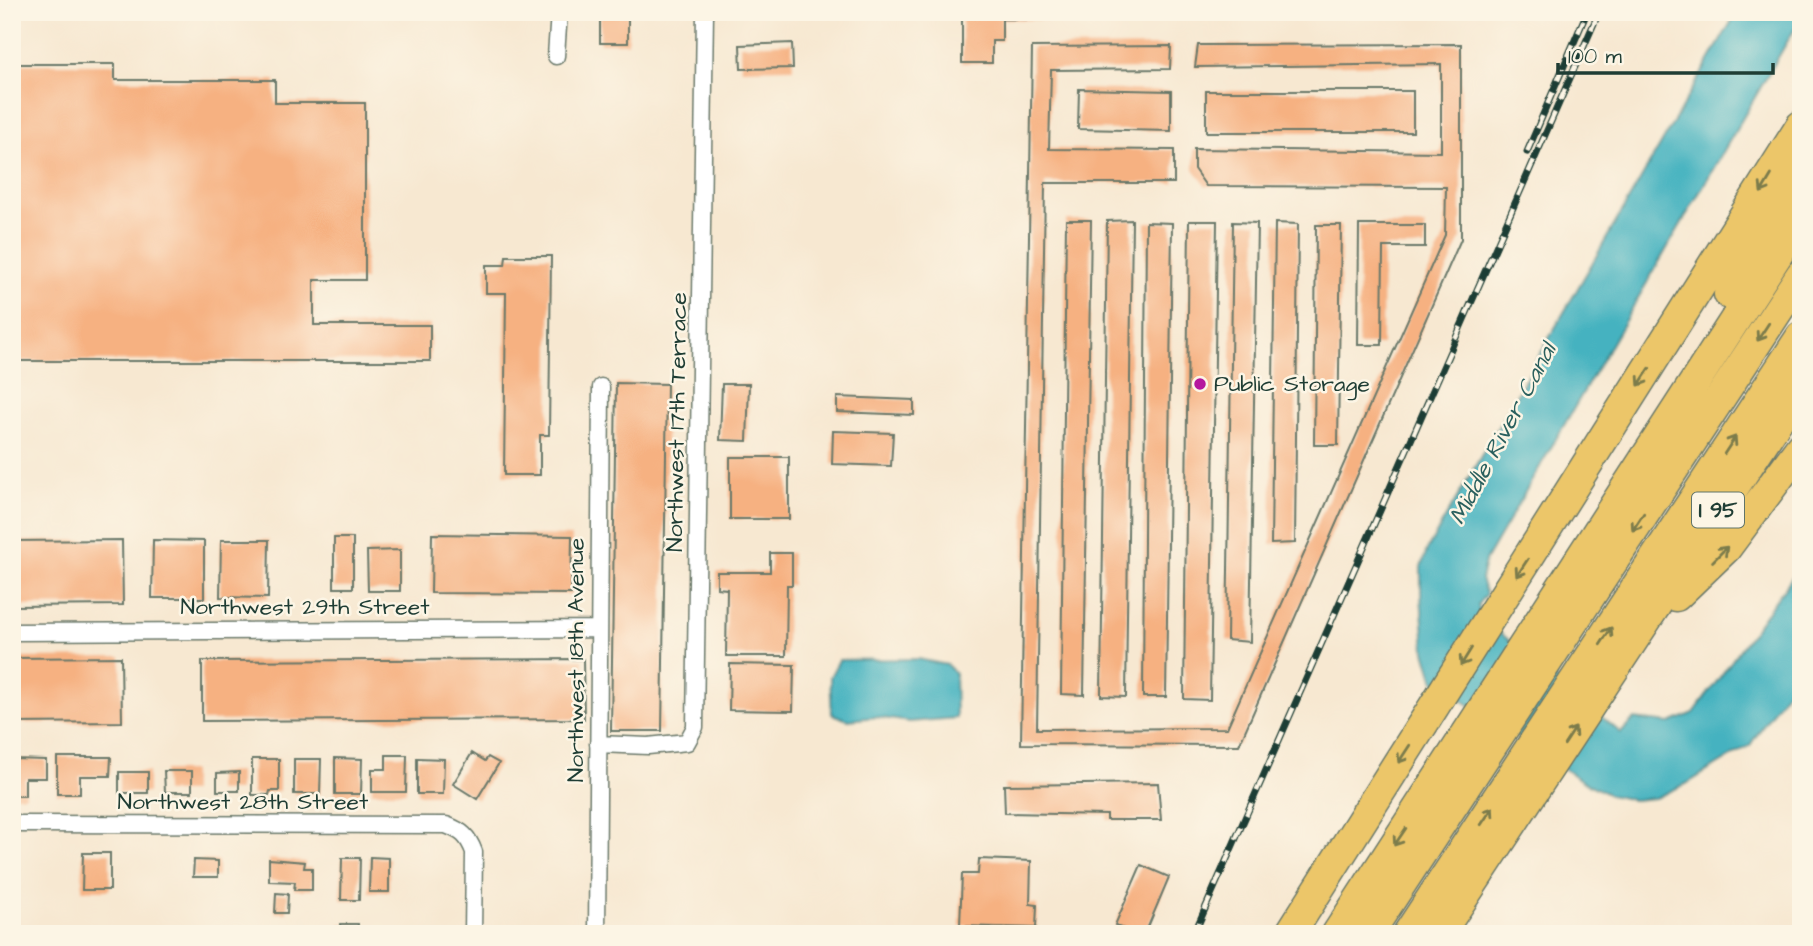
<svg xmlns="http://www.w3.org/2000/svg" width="1813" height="946" viewBox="0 0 1813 946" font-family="'Architects Daughter',sans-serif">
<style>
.water{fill:#44b2c0;stroke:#32787a;stroke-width:2}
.building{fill:#f6b181}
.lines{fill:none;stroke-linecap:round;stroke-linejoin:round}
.minor-casing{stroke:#6b796b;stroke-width:19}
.motorway-casing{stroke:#6b796b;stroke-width:33}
.minor{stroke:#fff;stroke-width:16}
.motorway{stroke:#ecc669;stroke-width:30}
.rail-casing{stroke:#1f3d34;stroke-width:7}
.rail{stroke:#fcf5e5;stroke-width:4.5;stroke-dasharray:13;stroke-linecap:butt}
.oneway{stroke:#7b7b4c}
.poi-dot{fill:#b5179e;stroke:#fcf5e5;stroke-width:2.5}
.labels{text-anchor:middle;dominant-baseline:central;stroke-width:5;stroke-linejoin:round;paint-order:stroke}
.shield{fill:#fcf5e5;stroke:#617469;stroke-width:2}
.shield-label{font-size:21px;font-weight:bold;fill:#1f3d34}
.poi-label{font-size:23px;fill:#1f3d34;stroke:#fcf5e5;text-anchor:start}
.street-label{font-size:23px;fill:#1f3d34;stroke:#fcf5e5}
.water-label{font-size:24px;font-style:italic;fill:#2a605e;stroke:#fcf5e5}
</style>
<rect width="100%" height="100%" fill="#fcf5e5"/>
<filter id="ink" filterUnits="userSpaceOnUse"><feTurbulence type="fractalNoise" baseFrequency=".0143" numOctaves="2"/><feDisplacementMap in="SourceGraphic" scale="14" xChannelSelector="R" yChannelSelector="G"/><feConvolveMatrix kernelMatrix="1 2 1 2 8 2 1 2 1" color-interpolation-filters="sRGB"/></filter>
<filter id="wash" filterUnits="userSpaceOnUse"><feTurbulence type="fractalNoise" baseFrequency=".00686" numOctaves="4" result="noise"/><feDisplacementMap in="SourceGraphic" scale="28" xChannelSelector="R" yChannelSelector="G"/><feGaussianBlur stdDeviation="1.57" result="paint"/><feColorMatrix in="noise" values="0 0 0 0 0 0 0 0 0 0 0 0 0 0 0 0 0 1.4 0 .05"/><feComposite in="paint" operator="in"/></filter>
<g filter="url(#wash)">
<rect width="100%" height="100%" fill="#f7e8d1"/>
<path class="water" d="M1737 12H1801V18L1485 561 1481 579 1486 594 1478 604 1480 616 1621 733 1634 719 1670 723 1694 713 1801 565V670L1750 745 1686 784 1655 798 1633 800 1610 795 1582 781 1434 681 1425 651 1421 595V567L1427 550Z
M918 659 947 665 955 673 956 718 910 722 876 717 848 720 832 714 830 677 839 660Z"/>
<g id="blocks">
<path class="building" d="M600 12H628V43H600Z
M962 12H1059V20L1002 19V41H992V63H962Z
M1238 12H1253L1245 19Z
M792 43 793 68 741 69 740 45Z
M1461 44V239L1239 745 1021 744 1032 47 1171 46 1170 69 1051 70 1049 149 1174 150V183H1045L1037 729 1227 728 1445 235 1446 187 1206 186 1194 169V149L1441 152V64L1195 67 1198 45Z
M12 64H115V80H275V103H365V280H314V325H430V361H12Z
M1079 89 1171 91V131L1078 129Z
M1206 91H1413V132H1206Z
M1066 220H1091L1084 695 1061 694Z
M1132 220 1126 697 1101 696 1107 221Z
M1189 221H1217L1210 700 1184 699Z
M1146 222 1172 223 1166 697H1143Z
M1233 222 1257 223 1250 642 1227 640Z
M1275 223 1298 224 1295 543 1271 544Z
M1316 225H1341L1338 445H1314Z
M1359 225H1425V247H1383L1382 345H1358Z
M506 256H551L549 435H540V475H504L506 293H486V265H505Z
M616 383 667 384 662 731H611Z
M722 384H749L747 441 720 440Z
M837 397 914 400V415L837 412Z
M833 431 893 433 891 466 832 464Z
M730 457H789V519H730Z
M432 534 572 536 571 594 431 593Z
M334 538H353V588H334Z
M122 540 123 605 12 606V541Z
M153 540 204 541V598H152Z
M221 540H269L268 598 220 597Z
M400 550V591H368L367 551Z
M770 553H792V585H787L786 656H726L727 589 717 588V572H770Z
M121 657 122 722 12 723V658Z
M583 659 584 719 202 721V661Z
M730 664 794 665 793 711 729 710Z
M472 753 485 761 488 757 499 763 477 799 453 784Z
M386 755H407L406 792H372V769H386Z
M57 757H111L110 776H80V794H57Z
M335 758 362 759 361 794H335Z
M417 758 444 759 443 794H417Z
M12 759 46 760V778H25V796H12Z
M252 759H279V791H270L269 795H252Z
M294 759H321L320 794H294Z
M164 771H192V792H165Z
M119 772H148V793H119Z
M239 772V791H217V773Z
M1158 783 1161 820H1107V815L1005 813 1004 785Z
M83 853H110V890H82Z
M370 857 389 858V892H369Z
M342 858H360L359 900H341Z
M269 859 305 862 304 868H312V890H294L295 882 269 881Z
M979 859 1031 861 1030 904 1037 905 1036 928 960 926 962 874H978Z
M194 860 218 861V877H193Z
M1141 865 1169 877 1145 934H1135L1115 925Z
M276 893 288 894 287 913H275Z
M340 924H358V934H340Z"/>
</g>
</g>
<g filter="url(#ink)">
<use href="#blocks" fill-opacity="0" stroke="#6b796b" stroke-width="2"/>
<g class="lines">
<g class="minor-casing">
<path id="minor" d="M556 56 559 12
M12 632 598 629
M598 744 648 746 687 742 695 727 705 12
M12 824 446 825C462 831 468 836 474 852L473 934
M597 934 601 387"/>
</g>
<g class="motorway-casing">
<path id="motorway" d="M1729 294 1801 171
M1676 596 1726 548 1801 447
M1290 934 1801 126
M1337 934 1801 218
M1368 934 1801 275
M1408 934 1801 337
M1439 934 1801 385"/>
</g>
<use href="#minor" class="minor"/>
<use href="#motorway" class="motorway"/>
<g class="rail-casing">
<path id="rail" d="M1527 152 1587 12
M1194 934 1599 12"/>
</g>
<use href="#rail" class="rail"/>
</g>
<defs><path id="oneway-shaft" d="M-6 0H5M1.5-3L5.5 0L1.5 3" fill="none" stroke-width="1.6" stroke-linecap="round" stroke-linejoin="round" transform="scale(1.75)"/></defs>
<g class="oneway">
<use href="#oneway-shaft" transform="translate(1766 184) rotate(121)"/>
<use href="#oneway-shaft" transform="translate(1763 332) rotate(123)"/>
<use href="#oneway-shaft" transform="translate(1644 377) rotate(123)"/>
<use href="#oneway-shaft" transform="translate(1730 445) rotate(-57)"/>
<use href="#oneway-shaft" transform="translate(1638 522) rotate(123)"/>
<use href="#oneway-shaft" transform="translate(1720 554) rotate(-45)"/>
<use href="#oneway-shaft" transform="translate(1522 568) rotate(123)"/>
<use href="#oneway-shaft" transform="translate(1606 636) rotate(-57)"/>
<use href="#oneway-shaft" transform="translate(1466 657) rotate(122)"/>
<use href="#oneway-shaft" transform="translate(1570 736) rotate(-57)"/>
<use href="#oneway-shaft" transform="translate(1404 754) rotate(123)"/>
<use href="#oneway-shaft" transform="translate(1487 816) rotate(-56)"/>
<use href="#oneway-shaft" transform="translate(1400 837) rotate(124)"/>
</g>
</g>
<circle class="poi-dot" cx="1200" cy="384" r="7"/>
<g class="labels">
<rect class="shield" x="1692" y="492.5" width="52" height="35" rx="5"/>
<g class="shield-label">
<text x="1718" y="510">I 95</text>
</g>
<g class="poi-label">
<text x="1214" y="384">Public Storage</text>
</g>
<g class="street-label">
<text transform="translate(677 422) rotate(-89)">Northwest 17th Terrace</text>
<text x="305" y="607">Northwest 29th Street</text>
<text transform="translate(576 660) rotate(-90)">Northwest 18th Avenue</text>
<text x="243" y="802">Northwest 28th Street</text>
</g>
<g class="water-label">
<text transform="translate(1503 434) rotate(-62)">Middle River Canal</text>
</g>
</g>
<rect width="1813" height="946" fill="none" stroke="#fcf5e5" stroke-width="42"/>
<path d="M1558 63v10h215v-10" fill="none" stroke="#1f3d34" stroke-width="3.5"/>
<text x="1568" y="63" font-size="21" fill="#1f3d34" stroke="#fcf5e5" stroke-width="5" paint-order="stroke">100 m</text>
</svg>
